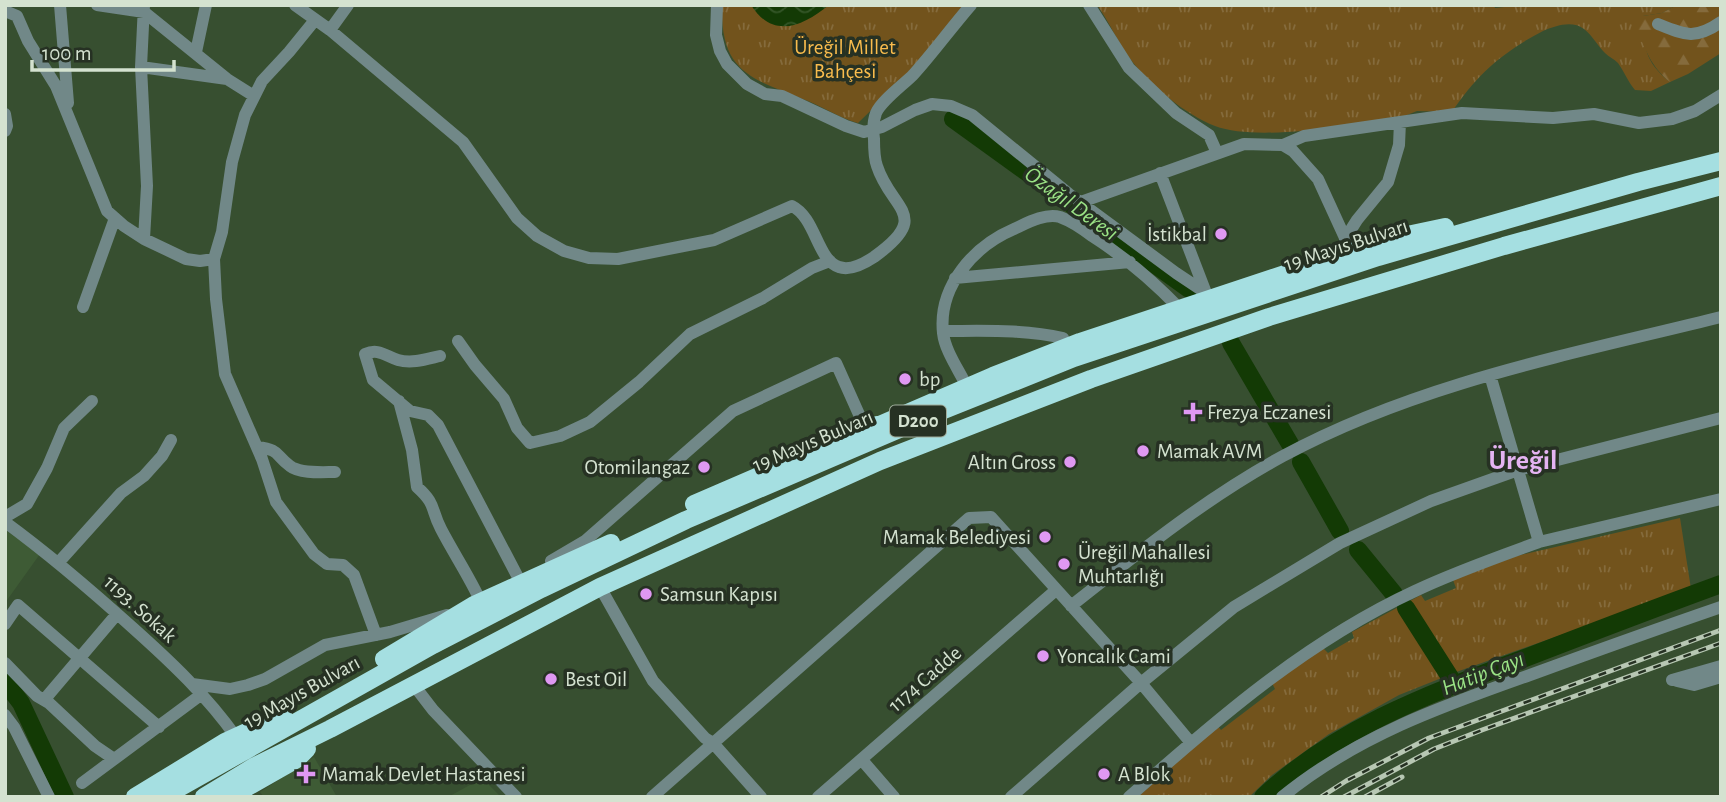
<svg xmlns="http://www.w3.org/2000/svg" width="1726" height="802" viewBox="0 0 1726 802" font-family="'Alegreya Sans',sans-serif">
<style>
.built{fill:#3e5b35}
.grass{fill:url(#grass-tufts)}
.forest{fill:url(#forest-firs)}
.water{fill:url(#water-waves)}
.lines{fill:none;stroke-linecap:round;stroke-linejoin:round}
.river{stroke:#133a05;stroke-width:18}
.minor{stroke:#718888;stroke-width:12}
.highway{stroke:#a5dfe1;stroke-width:18}
.rail-casing{stroke:#b7c7b3;stroke-width:5}
.rail{stroke:#263123;stroke-width:2.5;stroke-dasharray:8;stroke-linecap:butt}
.poi-dot{fill:#df98f2;stroke:#263123;stroke-width:2.5}
.labels{text-anchor:middle;dominant-baseline:central;stroke-width:7;stroke-linejoin:round;paint-order:stroke}
.shield{fill:#263123;stroke:#a0ad9c;stroke-width:2}
.shield-label{font-size:19px;font-weight:bold;fill:#d4e2d0}
.park-label{font-size:21px;fill:#f9bc4d;stroke:#263123}
.poi-label{font-size:21px;fill:#d4e2d0;stroke:#263123;text-anchor:start}
.street-label{font-size:21px;fill:#d4e2d0;stroke:#263123}
.water-label{font-size:23px;font-style:italic;fill:#9ae285;stroke:#263123}
.district-label{font-size:28px;font-weight:bold;fill:#e4b3f2;stroke:#263123}
</style>
<defs>
<pattern id="grass-tufts" width="24" height="20" patternUnits="userSpaceOnUse" patternTransform="scale(1.75)"><rect width="24" height="20" fill="#72531c"/><path d="M3 7l-1-3M5 7V3M7 7l1-3M15 17l-1-3M17 17v-4M19 17l1-3" fill="none" stroke="#856b3c"/></pattern>
<pattern id="forest-firs" width="22" height="20" patternUnits="userSpaceOnUse" patternTransform="scale(1.75)"><rect width="22" height="20" fill="#72531c"/><path d="M5 1l3.5 6h-7zM16 11l3.5 6h-7z" fill="#856b3c"/></pattern>
<pattern id="water-waves" width="16" height="10" patternUnits="userSpaceOnUse" patternTransform="scale(1.75)"><rect width="16" height="10" fill="#133a05"/><path d="M0 5q4-4 8 0t8 0" fill="none" stroke="#345628"/></pattern>
</defs>
<rect width="100%" height="100%" fill="#374f30"/>
<path class="built" d="M5 530 40 554 5 603Z
M314 757 337 797H264L260 792Z
M479 780 485 781 501 797H448Z"/>
<path class="grass" d="M722 5H967L901 81 858 123C840 118 825 108 808 101 753 79 720 74 722 5Z
M1097 5H1494L1495 8 1523 5H1677L1662 13 1643 16C1644 47 1644 61 1670 82L1651 91 1635 90C1628 82 1624 71 1618 63 1614 59 1609 57 1605 53 1598 46 1592 35 1584 29 1572 20 1555 26 1543 31 1504 51 1476 75 1452 112L1417 111 1397 119C1351 125 1257 142 1215 126 1186 115 1150 85 1131 60 1118 43 1110 23 1097 5Z
M1680 518 1691 589 1459 671 1399 695 1329 734 1272 775 1249 797H1138L1217 725 1221 730 1275 689 1272 683 1323 648 1328 653 1354 638 1352 632 1421 595 1425 601 1456 588 1453 580 1516 556Z"/>
<path class="forest" d="M1677 5H1721V53L1688 74 1670 82C1651 67 1646 50 1636 28L1643 16 1662 13Z"/>
<path class="water" d="M751 5H829C803 26 773 40 751 5Z"/>
<g class="lines">
<path class="river" d="M953 119 1189 289
M1231 343 1290 444
M1301 462 1340 531
M1358 550 1394 594
M1406 608 1455 685
M5 682 21 703 65 797
M1263 797C1337 727 1432 693 1525 658 1590 633 1655 608 1721 584"/>
<path class="minor" d="M60 5 68 103
M97 5 144 12 227 79 254 96
M144 5 141 67 147 186 144 239
M295 5 330 30 463 142 517 218 537 236 564 251 589 258 618 259 714 240 792 206C816 218 817 260 839 267 850 271 865 263 874 257 933 215 891 210 877 166 874 158 874 148 874 139 873 131 873 121 876 113 881 101 903 85 913 75 933 53 951 28 971 5
M717 5 716 35 720 51 727 64 747 84 765 94 782 96 846 126 864 132 882 127 915 110 932 104 951 106 972 115 1069 194 1176 273 1206 293
M1089 5 1129 68 1176 113 1209 135 1217 153
M5 11 17 16 28 41 56 86 107 211 124 226 144 239 186 259 200 261 214 259
M315 20 289 52 262 81 245 115 232 162 222 232 214 259 216 299 225 374 262 459 276 502 314 554 327 564 343 565 354 575 376 635
M1658 24C1685 35 1695 40 1721 22
M330 30 348 5
M196 52 206 5
M141 67 227 79
M5 114 7 126 5 131
M1283 145 1304 136 1462 113 1553 118 1594 114 1639 123 1672 119 1695 111 1721 95
M1160 173 1206 293
M1081 202 1244 144 1283 145 1293 151 1318 179 1351 251
M1345 239 1357 220 1388 182 1399 145 1400 122
M955 278 1130 262
M83 307 115 218
M943 331C983 331 1025 329 1063 338
M458 341 475 365 504 399 517 428 530 443 560 436 590 422 639 382 690 334 763 298 812 268 830 261
M440 356C427 359 412 364 398 360 385 356 379 348 365 354L373 380 410 411 428 415 438 425 521 583
M967 387C959 370 945 351 943 333 938 286 974 246 1014 229 1027 223 1045 213 1060 217 1071 221 1083 229 1092 236 1125 257 1152 280 1179 308
M399 401 412 450 417 487C437 505 430 508 441 529 454 554 469 576 481 602
M257 447C281 450 274 454 290 466 300 474 323 472 335 472
M5 517 27 504 47 468 64 428 92 401
M5 522C50 555 92 591 133 628 171 662 207 696 236 737
M1539 542 1721 499
M551 561 585 541 733 411 836 363 866 430
M59 562 121 493 144 476 162 456 171 440
M600 587 653 681 705 738 713 743 761 797
M1071 606C1139 552 1206 498 1283 456 1418 383 1572 354 1721 317
M5 624 18 605 159 727
M5 663 37 696 49 703 95 746 114 759
M1672 680 1721 666
M1677 681 1694 685 1721 677
M192 684 230 689 248 685 265 679 325 645 390 632 447 615
M413 684 433 710 516 797
M44 700 117 614
M5 715 14 727 49 797
M862 760 894 797
M82 783 202 694
M652 797 969 518 991 517 1141 683 1191 743
M818 797 1056 590
M1011 797 1141 683 1234 607 1340 543 1431 501 1518 470 1721 418
M1129 797C1217 719 1307 641 1415 591 1455 572 1498 557 1539 542L1490 375
M1282 797C1355 737 1442 706 1530 675 1593 652 1657 629 1721 607"/>
<path class="highway" d="M868 430 993 376 1080 342 1393 238 1445 227
M694 504 877 425
M384 659 474 605 611 543
M135 797 225 742 283 715
M163 797 433 645 541 589 686 520 944 410 1074 358 1378 257 1638 182 1721 161
M204 797 255 766 330 729 600 587 880 461 1091 379 1269 317 1504 246 1721 186
M230 797 297 759 307 749"/>
<g class="rail-casing">
<path id="rail" d="M1321 797 1346 781 1429 738 1721 630
M1344 797 1434 749 1482 730 1721 643
M1365 797 1402 777"/>
</g>
<use href="#rail" class="rail"/>
</g>
<g class="poi-dot">
<circle cx="1221" cy="234" r="7"/>
<circle cx="905" cy="379" r="7"/>
<path d="M1189.5 401.5h7v7h7v7h-7v7h-7v-7h-7v-7h7z"/>
<circle cx="1143" cy="451" r="7"/>
<circle cx="1070" cy="462" r="7"/>
<circle cx="704" cy="467" r="7"/>
<circle cx="1045" cy="537" r="7"/>
<circle cx="1064" cy="564" r="7"/>
<circle cx="646" cy="594" r="7"/>
<circle cx="1043" cy="656" r="7"/>
<circle cx="551" cy="679" r="7"/>
<path d="M302.5 763.5h7v7h7v7h-7v7h-7v-7h-7v-7h7z"/>
<circle cx="1104" cy="774" r="7"/>
</g>
<g class="labels">
<rect class="shield" x="890" y="405.5" width="56" height="31" rx="5"/>
<g class="shield-label">
<text x="918" y="421">D200</text>
</g>
<g class="park-label">
<text x="845" y="47">Üreğil Millet<tspan x="845" dy="24">Bahçesi</tspan></text>
</g>
<g class="poi-label">
<text x="1207" y="234" text-anchor="end">İstikbal</text>
<text x="919" y="379">bp</text>
<text x="1207" y="412">Frezya Eczanesi</text>
<text x="1157" y="451">Mamak AVM</text>
<text x="1056" y="462" text-anchor="end">Altın Gross</text>
<text x="690" y="467" text-anchor="end">Otomilangaz</text>
<text x="1031" y="537" text-anchor="end">Mamak Belediyesi</text>
<text x="1078" y="552">Üreğil Mahallesi<tspan x="1078" dy="24">Muhtarlığı</tspan></text>
<text x="660" y="594">Samsun Kapısı</text>
<text x="1057" y="656">Yoncalık Cami</text>
<text x="565" y="679">Best Oil</text>
<text x="322" y="774">Mamak Devlet Hastanesi</text>
<text x="1118" y="774">A Blok</text>
</g>
<g class="street-label">
<text transform="translate(1346 245) rotate(-18)">19 Mayıs Bulvarı</text>
<text transform="translate(813 441) rotate(-23)">19 Mayıs Bulvarı</text>
<text transform="translate(140 609) rotate(42)">1193. Sokak</text>
<text transform="translate(925 679) rotate(-41)">1174 Cadde</text>
<text transform="translate(302 692) rotate(-29)">19 Mayıs Bulvarı</text>
</g>
<g class="water-label">
<text transform="translate(1071 204) rotate(36)">Özağıl Deresi</text>
<text transform="translate(1483 674) rotate(-21)">Hatip Çayı</text>
</g>
<g class="district-label">
<text x="1523" y="461">Üreğil</text>
</g>
</g>
<rect width="1726" height="802" fill="none" stroke="#d4e2d0" stroke-width="14"/>
<path d="M32 60v10h142v-10" fill="none" stroke="#d4e2d0" stroke-width="3.5"/>
<text x="42" y="60" font-size="21" fill="#d4e2d0" stroke="#263123" stroke-width="5" paint-order="stroke">100 m</text>
</svg>
